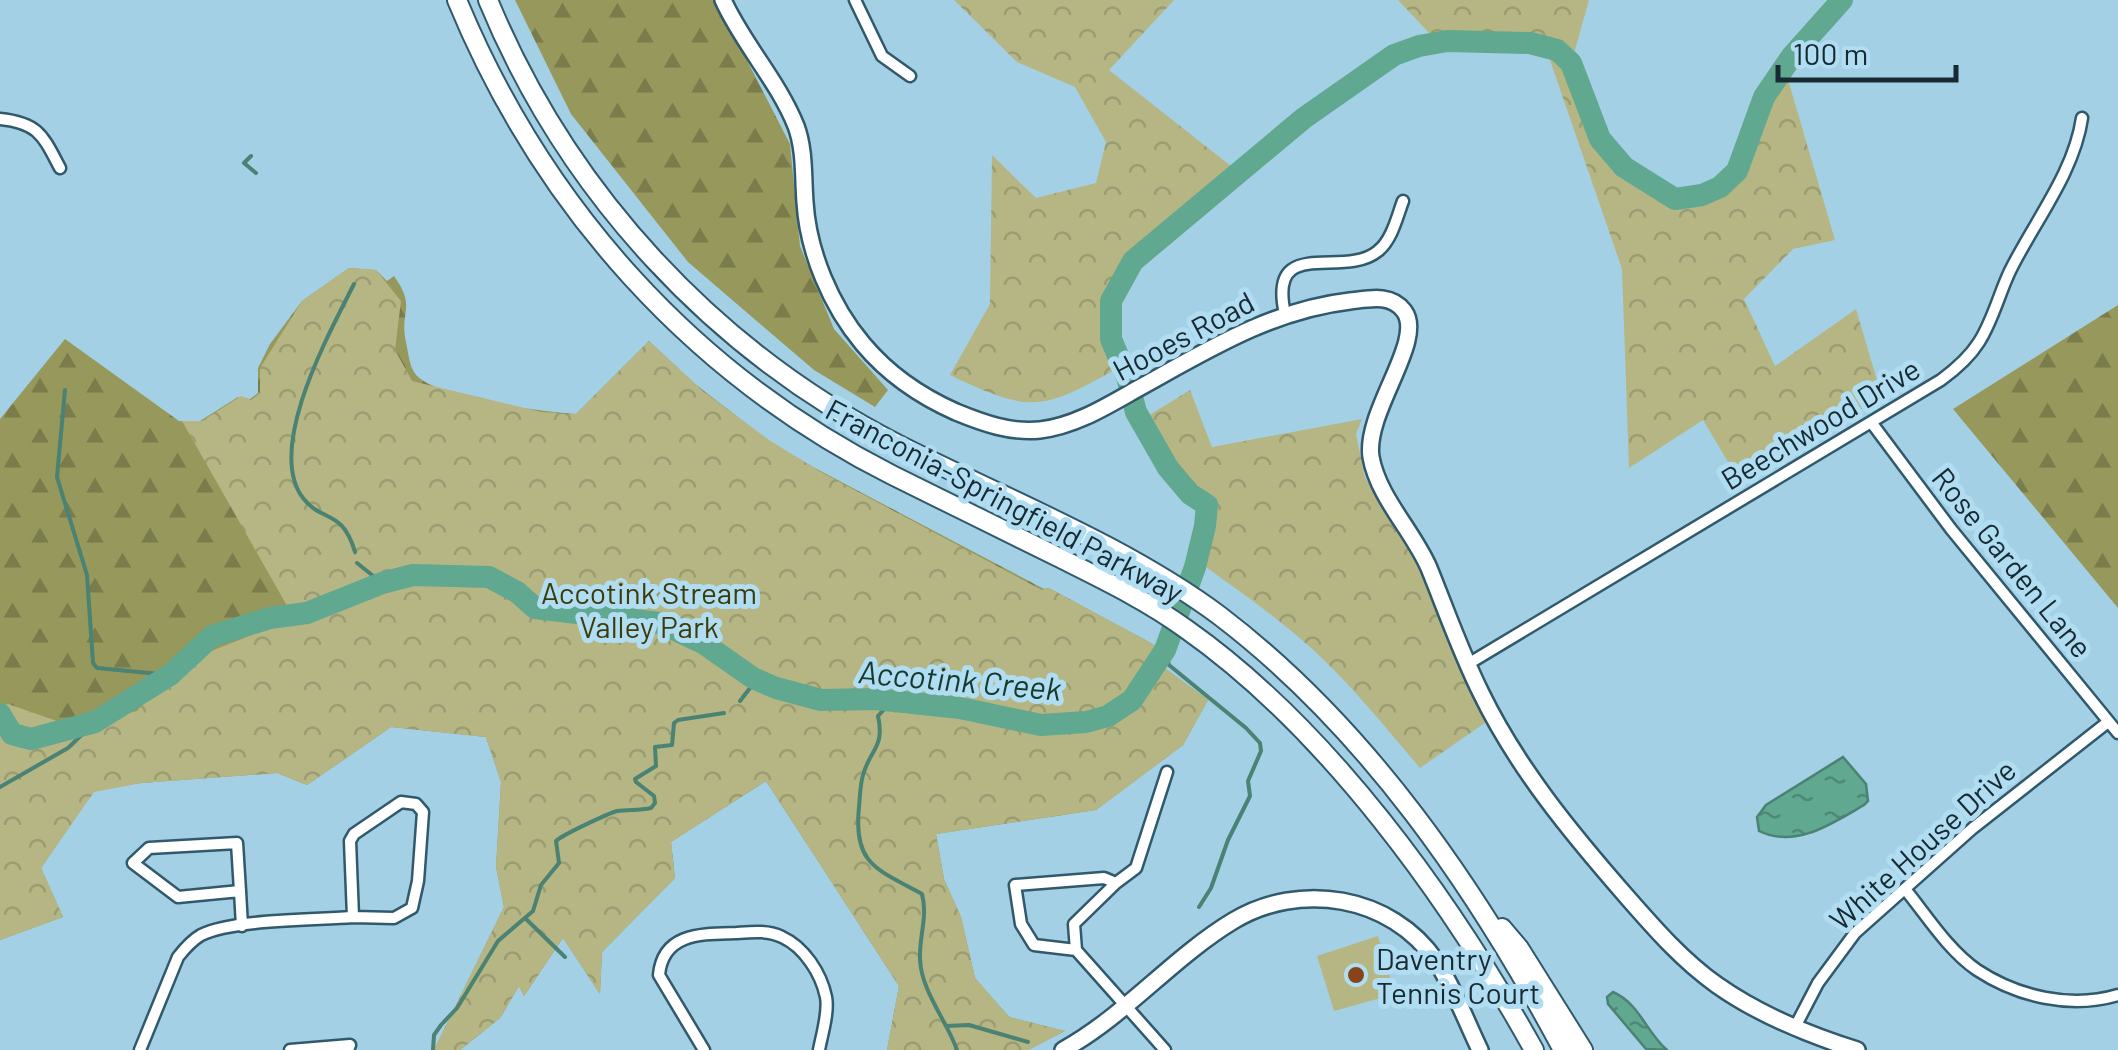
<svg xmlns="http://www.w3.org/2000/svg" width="2118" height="1050" viewBox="0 0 2118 1050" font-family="Barlow,sans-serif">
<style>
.grass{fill:#b5b683}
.forest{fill:url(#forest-firs)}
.park{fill:url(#park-crowns)}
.water{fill:url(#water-ripples);stroke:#4a8273;stroke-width:2.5}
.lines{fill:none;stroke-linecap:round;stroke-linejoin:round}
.stream{stroke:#4a8273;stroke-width:4}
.river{stroke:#60a88f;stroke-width:22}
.street-casing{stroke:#31596c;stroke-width:15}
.secondary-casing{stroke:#31596c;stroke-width:20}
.primary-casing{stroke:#31596c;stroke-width:22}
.street{stroke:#fff;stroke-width:10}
.secondary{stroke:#fff;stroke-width:15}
.primary{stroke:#fff;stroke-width:18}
.poi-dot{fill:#884419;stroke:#b1ddf3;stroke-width:4}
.labels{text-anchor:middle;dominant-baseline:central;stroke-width:10;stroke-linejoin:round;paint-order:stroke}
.street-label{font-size:30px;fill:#172931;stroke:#b1ddf3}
.park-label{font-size:30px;fill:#3c3c0a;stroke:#b1ddf3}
.poi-label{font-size:30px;fill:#172931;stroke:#b1ddf3;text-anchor:start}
.water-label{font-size:32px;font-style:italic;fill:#17392e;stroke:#b1ddf3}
</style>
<defs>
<pattern id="forest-firs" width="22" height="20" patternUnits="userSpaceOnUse" patternTransform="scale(2.5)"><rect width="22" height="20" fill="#97985b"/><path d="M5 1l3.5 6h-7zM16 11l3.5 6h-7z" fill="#7a7c4c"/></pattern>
<pattern id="park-crowns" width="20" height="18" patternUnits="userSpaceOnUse" patternTransform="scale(2.5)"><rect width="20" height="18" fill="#b5b683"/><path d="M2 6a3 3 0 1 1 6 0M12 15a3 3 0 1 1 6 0" fill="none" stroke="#9b9c72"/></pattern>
<pattern id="water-ripples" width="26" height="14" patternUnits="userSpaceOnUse" patternTransform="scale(2.5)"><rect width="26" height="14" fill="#60a88f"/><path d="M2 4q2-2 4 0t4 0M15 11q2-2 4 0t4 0" fill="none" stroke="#4e8975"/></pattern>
</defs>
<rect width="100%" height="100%" fill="#a4d0e6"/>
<path class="grass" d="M1378 936 1395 994 1334 1011 1317 956Z"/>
<path class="forest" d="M515 0H716L790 144 800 246 834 329 888 390 875 407 814 370 688 262 571 114Z
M349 268 376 270 387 281 394 276C417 308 399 311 406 342 408 351 409 364 414 372 429 398 545 412 576 414L649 341 695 384 769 441 813 467 1044 589 1049 588 1160 648 1155 661 1208 700 1183 745 1096 810 936 834 944 879 961 917 975 978 1009 1017 1065 1031 1028 1050H887L899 986 766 781 671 842 675 878 602 952 600 994 563 938 524 996 519 986 500 1018 460 1050H434L504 907 496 867 501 782 486 737 391 727 307 785 277 773 141 783 94 791 41 868 63 917 0 940V419L65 339 179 421H200L238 397 250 399 258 393V368L270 344 302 301Z
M2118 305V608L1953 409Z"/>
<path class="park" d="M954 0H1174L1109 70 1236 170 1159 228 1123 262 1104 300 1124 365C1043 409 1035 416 950 375L990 304 992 155 1036 198 1096 183 1106 142 1075 87 1017 62Z
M1398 0H1589L1573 57 1610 153 1684 195 1726 179 1762 82 1782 59 1835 240 1793 249 1744 299 1775 366 1856 309 1882 397 1740 482 1703 420 1629 468 1622 269 1542 37 1430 34Z
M349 268 376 270 401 301 395 350 412 381 541 412 576 414 649 341 704 392 769 440 819 471 1042 590 1049 588 1160 648 1155 661 1208 700 1183 745 1096 810 936 834 944 879 961 917 975 978 1009 1017 1065 1031 1028 1050H887L899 986 766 781 671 842 675 878 602 952 600 994 563 938 524 996 519 986 500 1018 460 1050H434L504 907 496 867 501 782 486 737 391 727 307 785 277 773 141 783 94 792 41 868 63 917 0 940V705L8 704 74 727 137 711 176 665 294 618 182 421H202L241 396 251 400 260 393V368L302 301Z
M1190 390 1212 447 1362 419 1356 434 1365 477 1424 568 1465 679 1489 720 1420 768C1385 727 1351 684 1311 648 1275 615 1234 588 1195 559L1212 523C1170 486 1158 475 1140 421Z"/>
<path class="water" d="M1843 757 1866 784 1868 801 1864 805C1833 823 1796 849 1759 831L1757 817 1766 805Z
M1613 992C1640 1004 1646 1032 1667 1050L1646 1049 1608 1004 1607 997Z"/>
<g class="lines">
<path class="stream" d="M251 156 244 163 256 173
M354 284C330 332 265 448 303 498 322 523 342 508 355 552
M65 390 57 477 87 575 93 663 97 668 170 675
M357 563 382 583
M1165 650 1169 665 1246 728 1260 743 1261 751 1248 781 1250 796 1228 840 1211 888 1199 907
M740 701 750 688 761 682
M891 702 878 716C885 748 870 749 863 775 860 785 860 797 859 807 853 865 877 869 922 894 928 917 919 936 920 959 921 991 947 1021 957 1050
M0 787 68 748 95 722
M526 919 565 957
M946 1026 969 1025 1028 1042
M433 1050 434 1035 441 1025 457 1008 498 941 533 911 541 885 559 863 556 841C562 835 607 814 617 811 628 809 639 811 651 808L655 803 654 796 636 782 635 779 656 766 655 747 672 745 674 723 678 720 724 713"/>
<path class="river" d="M0 714 12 734 31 739 95 722 170 675 212 636 270 618 307 613 382 583 413 575 489 577 517 592 535 608 660 623 703 643 753 678 776 688 821 700 876 699 960 708 1041 725 1086 722 1108 716 1132 700 1165 650 1195 567 1205 526 1207 505 1190 494 1168 468 1136 412 1127 377 1111 339V301L1133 261 1304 118 1394 55 1419 46 1447 41 1530 43 1557 50 1571 63 1600 139 1624 167 1675 199 1702 195 1720 187 1737 171 1764 97 1792 56 1842 0"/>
<g class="street-casing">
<path id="street" d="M855 0 882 56 910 76
M0 119C39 123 43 136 60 168
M1285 314C1267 234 1343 280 1378 251 1392 240 1397 217 1403 201
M1871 422 1951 529 2118 733
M1468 664 1941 380C1956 369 1969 358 1979 342 1993 320 1999 294 2010 271 2034 222 2074 173 2082 118
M401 802 416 804 423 812 418 881 412 908 394 918 353 917 350 841 354 834Z
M237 843 240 891 178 897 133 863 149 848Z
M1116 883 1104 878 1015 885 1021 924 1034 945 1076 950 1165 1050
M1905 889C1927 916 1948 950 1977 970 2018 997 2071 1009 2118 995
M240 891 242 926
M1076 950 1074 924 1116 883 1136 868 1167 772
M1795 1027 1818 983 1855 933 1973 828 2108 722
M140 1050 178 957C185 948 191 941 201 935 233 919 315 920 353 917
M290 1050 350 1045 348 1050
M704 1050 659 975C663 932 703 934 736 933 751 932 768 930 782 937 804 947 821 973 826 997 829 1012 822 1034 819 1050"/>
</g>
<g class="secondary-casing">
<path id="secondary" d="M723 0C743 44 778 81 796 126 805 150 803 177 805 202 808 252 831 306 863 344 888 374 920 396 956 412 983 423 1010 433 1040 430 1075 426 1107 406 1137 389 1206 351 1271 310 1350 301 1368 299 1391 293 1404 311 1426 340 1364 412 1371 457 1378 497 1413 531 1429 568 1446 610 1461 653 1481 693 1518 769 1572 834 1627 897 1655 929 1683 961 1717 985 1758 1014 1809 1035 1857 1050
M1063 1050C1126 1015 1172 958 1233 921 1299 881 1391 895 1436 961 1454 988 1466 1021 1480 1050"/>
</g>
<g class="primary-casing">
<path id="primary" d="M457 0C542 206 692 374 892 475 947 502 1003 530 1058 557 1102 579 1146 600 1186 629 1328 729 1450 899 1534 1050
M488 0C567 192 714 351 899 445 1004 498 1126 546 1220 616 1367 728 1477 889 1563 1050
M1502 928 1519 948 1583 1050"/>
</g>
<use href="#street" class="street"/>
<use href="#secondary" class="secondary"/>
<use href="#primary" class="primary"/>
</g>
<circle class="poi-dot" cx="1356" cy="975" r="10"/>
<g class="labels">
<g class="street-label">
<text transform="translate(1183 335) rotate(-28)">Hooes Road</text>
<text transform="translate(1820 423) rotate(-31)">Beechwood Drive</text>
<text transform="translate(1005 500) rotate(28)">Franconia-Springfield Parkway</text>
<text transform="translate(2013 562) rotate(51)">Rose Garden Lane</text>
<text transform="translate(1922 844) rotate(-42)">White House Drive</text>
</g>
<g class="park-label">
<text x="649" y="592">Accotink Stream<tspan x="649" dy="34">Valley Park</tspan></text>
</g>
<g class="poi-label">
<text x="1376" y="958">Daventry<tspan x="1376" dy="34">Tennis Court</tspan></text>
</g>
<g class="water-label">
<text transform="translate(960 679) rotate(5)">Accotink Creek</text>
</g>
</g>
<path d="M1778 65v15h178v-15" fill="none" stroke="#172931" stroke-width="5"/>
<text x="1793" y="65" font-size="30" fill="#172931" stroke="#b1ddf3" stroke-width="8" paint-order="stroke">100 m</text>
</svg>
